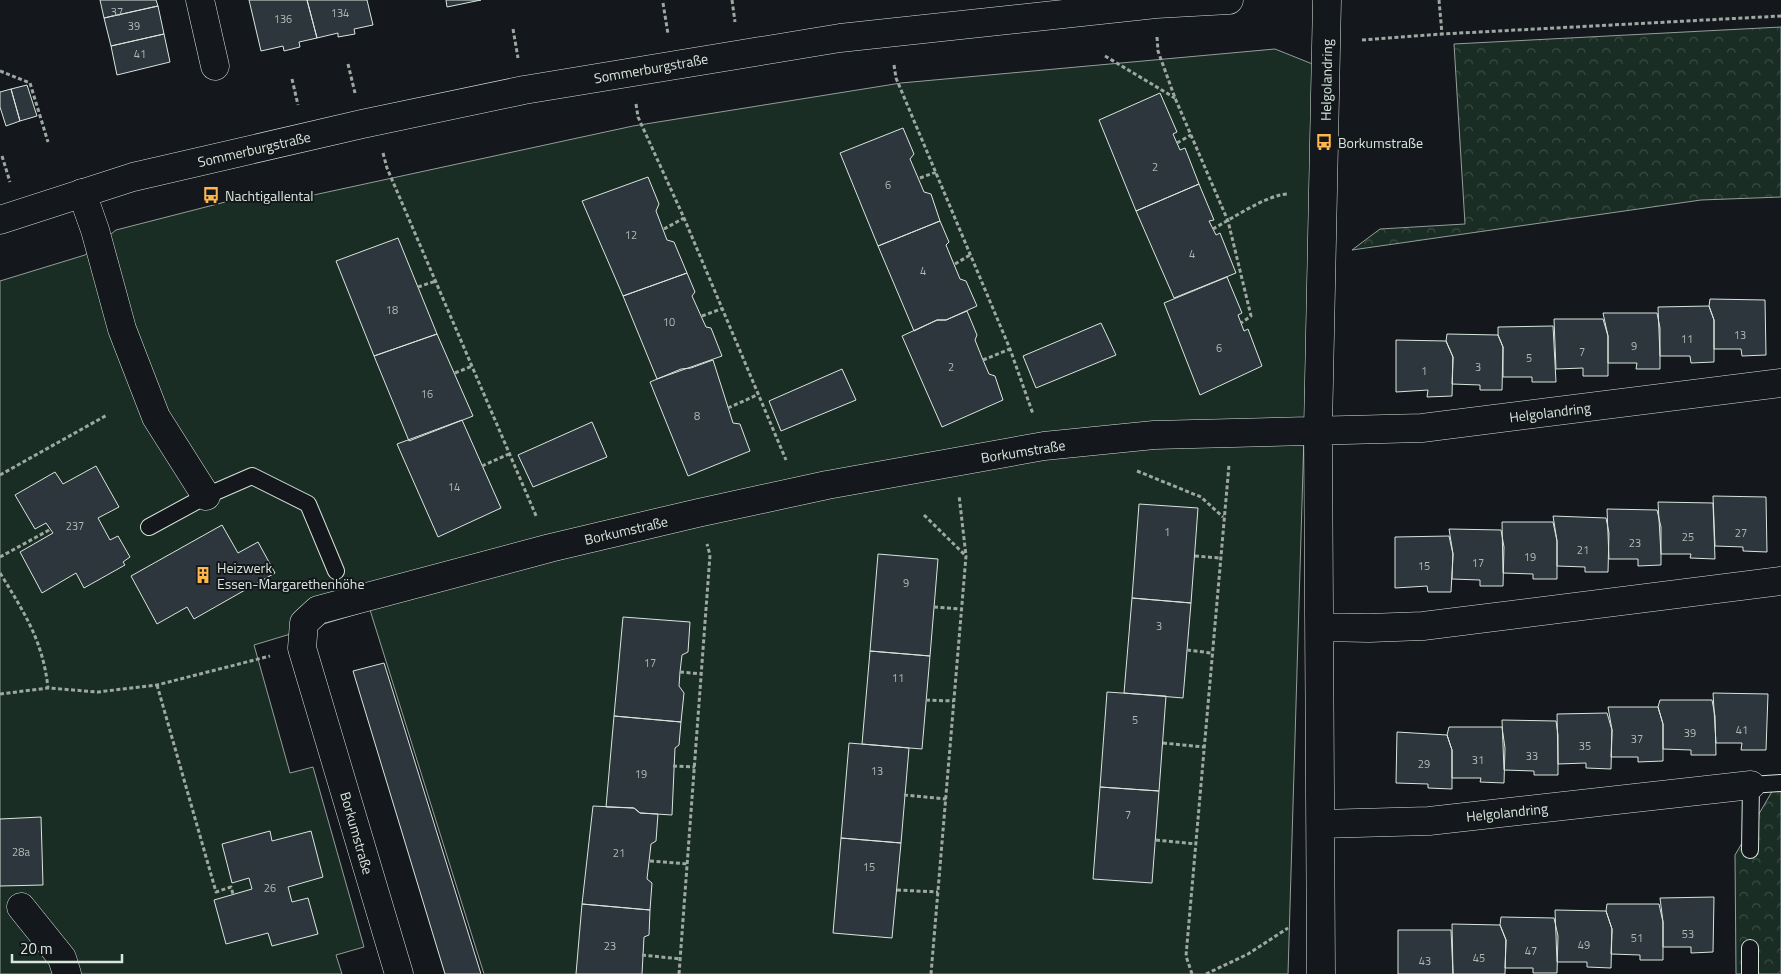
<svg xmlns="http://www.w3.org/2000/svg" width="1781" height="974" viewBox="0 0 1781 974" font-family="'Titillium Web',sans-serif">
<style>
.grass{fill:#1a2d24;stroke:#939e99}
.forest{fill:url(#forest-crowns);stroke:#939e99}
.building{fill:#2c363c;stroke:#d8e6dc}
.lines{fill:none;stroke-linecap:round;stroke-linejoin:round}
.lane-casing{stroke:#d8e6dc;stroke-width:18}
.street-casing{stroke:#d8e6dc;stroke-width:29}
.secondary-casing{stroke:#d8e6dc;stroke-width:29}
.path{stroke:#9da8a2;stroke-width:3;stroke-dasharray:4 2.5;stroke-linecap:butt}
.lane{stroke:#14181c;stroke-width:16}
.street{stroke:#14181c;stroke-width:28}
.secondary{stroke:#14181c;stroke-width:28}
.labels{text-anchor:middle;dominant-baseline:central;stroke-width:4;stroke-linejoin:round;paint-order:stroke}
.number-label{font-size:11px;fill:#adbab4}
.street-label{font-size:14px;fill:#d8e6dc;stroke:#14181c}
.poi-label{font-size:14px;fill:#d8e6dc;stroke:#14181c;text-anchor:start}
</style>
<defs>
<pattern id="forest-crowns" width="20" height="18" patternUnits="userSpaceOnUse" patternTransform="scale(1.25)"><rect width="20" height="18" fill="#1a2d24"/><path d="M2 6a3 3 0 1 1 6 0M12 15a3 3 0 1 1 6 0" fill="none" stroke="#3b4b43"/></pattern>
</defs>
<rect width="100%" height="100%" fill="#14181c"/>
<path class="grass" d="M1275 49 1315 65 1288 974H484L370 610 254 645 290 773 313 767 364 947 336 955 342 974H0V281L85 255 116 230 237 199 286 201 633 126 901 83Z"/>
<path class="forest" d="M1781 27V197L1701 200 1352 250 1380 229 1465 224 1454 44Z
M1781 776V974H1736L1735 855Z"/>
<path class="building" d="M100 0H156L158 6 104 18Z
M249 0H307L317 38 299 42 300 47 284 51 283 46 261 51Z
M307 0H367L373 25 354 29 355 34 338 37V33L317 38Z
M446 0H481L447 7Z
M158 6 164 34 111 46 104 18Z
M164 34 170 62 117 75 111 46Z
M27 85 37 116 20 121 11 89Z
M11 89 20 121 6 126 0 107V92Z
M1160 93 1177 132 1173 134 1180 150 1185 148 1199 184 1136 211 1099 120Z
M903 128 914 154 910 159 924 192 931 194 940 221 878 246 840 153Z
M648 177 659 204 656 211 667 240 674 242 687 273 623 296 582 201Z
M1199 184 1214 220 1209 221 1216 235 1220 233 1236 273 1174 298 1136 211Z
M940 221 949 242 946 245 960 279 966 281 977 306 946 320H937L914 331 878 246Z
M398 238 437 334 374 356 336 261Z
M687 273 695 292 692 296 706 327 711 328 722 356 657 379 623 296Z
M1227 277 1242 313 1238 315 1244 331 1248 329 1262 366 1200 395 1164 303Z
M1710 299 1765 300 1766 355 1742 356 1741 349H1714V320L1709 306Z
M1709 306 1714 320V362L1691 363 1690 356H1660L1658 307Z
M967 311 977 335 975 340 983 360 989 374 995 376 1003 400 942 427 902 336 937 320H946Z
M1603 313H1657L1660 328V369H1636L1637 363H1608V336Z
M1554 319H1603L1608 336V376H1583V368L1556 369Z
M1101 323 1116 355 1036 388 1023 356Z
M1553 326 1556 382H1532V377H1503V347L1498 335V327Z
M437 334 473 416 409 441 374 356Z
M1447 334 1498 335 1503 347 1502 390H1480V385L1452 384 1453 357 1446 341Z
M1396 340 1446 341 1453 357 1452 396 1427 397 1428 390 1396 392Z
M713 360 733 423 740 424 750 451 688 476 650 382 681 369 691 368Z
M842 369 856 400 781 431 769 401Z
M462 420 501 508 438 537 397 444Z
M592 422 607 457 533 487 518 455Z
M96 466 119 507 98 518 110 540 118 536 130 557 123 562 125 565 84 588 76 573 42 593 20 552 53 533 46 523 35 529 15 495 55 472 63 484Z
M1713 496 1766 497 1767 552 1743 551V547L1715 546Z
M1658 502 1713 503 1715 559 1690 558 1691 554H1661Z
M1139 504 1198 508 1191 603 1132 598Z
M1607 509 1657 510 1661 527V565L1638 566V559H1609Z
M1553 516 1606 518 1609 533 1608 572H1585V567L1557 566V541Z
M1502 522H1553L1557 541V579H1533V574L1503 573Z
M222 525 238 553 258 542 275 573 194 619 187 607 157 624 131 576Z
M1449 529 1501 530 1504 547 1503 586H1480V580L1452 579 1453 554Z
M1449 536 1453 554 1451 592H1428L1427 586 1395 588V537Z
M878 554 938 559 930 656 870 651Z
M1132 598 1191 603 1183 698 1124 693Z
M623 617 690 622 688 652 682 655 680 672 679 686 684 693 681 722 614 716Z
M870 651 930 656 922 749 862 744Z
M384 663 481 974H445L353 671Z
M1107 692 1166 696 1159 791 1100 787Z
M1713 693 1768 694 1766 750H1741L1742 743H1716Z
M1660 700H1712L1715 716 1716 755H1691V750L1663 749V724L1658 707Z
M1608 707H1658L1663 724V761L1638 762V757H1611L1612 730Z
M1607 713 1612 730 1611 769 1586 768V763L1558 764 1557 714Z
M614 716 681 722 679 745 675 748 672 815 640 813 634 808 606 807Z
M1502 720 1556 721 1558 735V775H1534V771L1504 770Z
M1449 727H1502L1505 748 1504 783 1480 782 1481 778H1452V750L1447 735Z
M1397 732 1447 735 1452 750V789L1428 788V784L1396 783Z
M849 743 909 748 901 843 841 838Z
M1100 787 1159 791 1152 883 1093 879Z
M593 806 634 808 640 813 658 814 656 841 651 844 647 879 652 883 650 910 582 904Z
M41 817 43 885 0 886V819Z
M270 831 272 841 311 831 323 877 288 887 292 902 308 898 318 934 272 946 268 933 226 944 214 900 252 889 249 878 232 883 222 844Z
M841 838 901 843 892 938 833 933Z
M1714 897 1713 952 1691 953V947H1663V922L1660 898Z
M582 904 650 910 649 935 644 937 642 974H576Z
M1607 904H1659L1663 922V960H1640V955L1611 954 1612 929 1606 911Z
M1555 910 1606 911 1612 929 1611 968 1587 967V962H1557Z
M1501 917 1554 918 1558 936 1557 973H1533V968H1505L1506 940 1500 925Z
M1452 924 1500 925 1506 940 1505 974H1453Z
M1398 930H1451L1453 974H1398Z"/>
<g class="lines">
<g class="lane-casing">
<path id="lane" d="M149 527 206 496 252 476 308 504 336 571
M1750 850 1751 785 1781 783
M1750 948V974"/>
</g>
<g class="street-casing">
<path id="street" d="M200 0 215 66
M82 193 95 230 122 329 156 417 206 496
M1320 627 1369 628 1423 626 1781 581
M1321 824 1429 821 1751 785
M21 907 62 958 67 974
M399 974 302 648 304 623 318 610 550 548 698 513 827 485 1044 446 1154 435 1422 428 1781 383
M1321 974 1318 429 1327 0"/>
</g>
<g class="secondary-casing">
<path id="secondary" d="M0 220 133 177 362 124 524 90 840 38 1156 4 1229 0"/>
</g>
<path class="path" d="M732 0 735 22
M1439 0 1442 34
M663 3 668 34
M513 29 518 58
M1157 37 1158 51 1175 98 1228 221 1251 316 1241 323
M1362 40 1442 34 1781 16
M1105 56 1175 98
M348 64 355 93
M894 65 896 78 1010 349 1033 414
M0 71 30 83 48 142
M292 79 298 105
M636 104 638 117 684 218 786 460
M1177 143 1191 135
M383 153 387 168 537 518
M2 156 10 182
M920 178 936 172
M664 229 684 218
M1213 229C1231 219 1270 193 1289 194
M955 264 970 255
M418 287 436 281
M702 316 721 309
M983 360 1010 349
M455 373 472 366
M728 408 757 395
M482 466 509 454
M1137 471 1201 497 1223 517
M0 475 107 415
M924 515 966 556
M1195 556 1219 558
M0 557 51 529
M0 573C24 612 43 641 48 688
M934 607 960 609
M1187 650 1211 653
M680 672 702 674
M157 685 216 892 231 887 233 894
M0 694 48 688 98 692 157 685 270 656
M926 700 953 701
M1163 743 1204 747
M673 766 695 767
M904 795 946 799
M1156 840 1196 844
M650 861 688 864
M897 890 938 892
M642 955 681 959
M679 974 710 555 707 544
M931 974 966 556 959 495
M1192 974 1186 956 1229 465
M1206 974 1248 954 1288 928"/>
<use href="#lane" class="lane"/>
<use href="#street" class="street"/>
<use href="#secondary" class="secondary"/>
</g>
<defs>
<g id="bus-bare" transform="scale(1.35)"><path d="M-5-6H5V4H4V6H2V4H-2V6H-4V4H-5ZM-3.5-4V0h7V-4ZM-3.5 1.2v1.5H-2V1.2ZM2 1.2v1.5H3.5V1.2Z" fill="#ffb74d" stroke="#14181c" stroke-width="2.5" paint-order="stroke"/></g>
<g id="building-bare" transform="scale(1.35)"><path d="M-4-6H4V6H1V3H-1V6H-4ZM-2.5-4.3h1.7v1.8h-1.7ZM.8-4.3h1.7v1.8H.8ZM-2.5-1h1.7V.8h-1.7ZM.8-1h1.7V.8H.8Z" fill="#ffb74d" stroke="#14181c" stroke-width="2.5" paint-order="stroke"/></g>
</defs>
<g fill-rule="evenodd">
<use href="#bus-bare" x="1324" y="142"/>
<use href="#bus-bare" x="211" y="195"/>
<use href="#building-bare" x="203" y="575"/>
</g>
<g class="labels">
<g class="number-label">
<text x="117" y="12">37</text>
<text x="340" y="13">134</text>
<text x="283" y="19">136</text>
<text x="134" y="26">39</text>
<text x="140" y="54">41</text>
<text x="1155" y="167">2</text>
<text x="888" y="185">6</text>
<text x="631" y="235">12</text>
<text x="1192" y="254">4</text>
<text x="923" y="271">4</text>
<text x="392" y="310">18</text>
<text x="669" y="322">10</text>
<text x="1740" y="335">13</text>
<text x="1687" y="339">11</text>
<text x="1634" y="346">9</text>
<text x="1219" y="348">6</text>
<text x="1582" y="352">7</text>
<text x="1529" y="358">5</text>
<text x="951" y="367">2</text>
<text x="1478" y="367">3</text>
<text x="1424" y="371">1</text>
<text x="427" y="394">16</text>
<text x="697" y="416">8</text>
<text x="454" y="487">14</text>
<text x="75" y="526">237</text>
<text x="1167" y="532">1</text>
<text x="1741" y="533">27</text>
<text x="1688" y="537">25</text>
<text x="1635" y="543">23</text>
<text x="1583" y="550">21</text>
<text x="1530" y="557">19</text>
<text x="1478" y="563">17</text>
<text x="1424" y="566">15</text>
<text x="906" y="583">9</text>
<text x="1159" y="626">3</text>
<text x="650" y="663">17</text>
<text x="898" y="678">11</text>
<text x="1135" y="720">5</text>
<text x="1742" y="730">41</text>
<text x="1690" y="733">39</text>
<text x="1637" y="739">37</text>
<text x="1585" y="746">35</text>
<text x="1532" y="756">33</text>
<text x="1478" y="760">31</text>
<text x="1424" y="764">29</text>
<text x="877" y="771">13</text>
<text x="641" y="774">19</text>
<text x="1128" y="815">7</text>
<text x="21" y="852">28a</text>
<text x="619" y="853">21</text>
<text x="869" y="867">15</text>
<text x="270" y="888">26</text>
<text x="1688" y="934">53</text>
<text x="1637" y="938">51</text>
<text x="1584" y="945">49</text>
<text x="610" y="946">23</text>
<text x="1531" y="951">47</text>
<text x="1479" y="958">45</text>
<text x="1425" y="961">43</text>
</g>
<g class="street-label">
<text transform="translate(651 68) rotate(-10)">Sommerburgstraße</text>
<text transform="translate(1326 80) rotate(-89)">Helgolandring</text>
<text transform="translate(254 149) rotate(-13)">Sommerburgstraße</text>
<text transform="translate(1550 412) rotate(-7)">Helgolandring</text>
<text transform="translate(1023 451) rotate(-9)">Borkumstraße</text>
<text transform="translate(626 530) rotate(-13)">Borkumstraße</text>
<text transform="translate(1507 812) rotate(-6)">Helgolandring</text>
<text transform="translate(357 833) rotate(74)">Borkumstraße</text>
</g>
<g class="poi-label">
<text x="1338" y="142">Borkumstraße</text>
<text x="225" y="195">Nachtigallental</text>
<text x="217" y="567">Heizwerk<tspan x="217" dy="16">Essen-Margarethenhöhe</tspan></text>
</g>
</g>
<path d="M12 954v8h110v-8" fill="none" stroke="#d8e6dc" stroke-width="2.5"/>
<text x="20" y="954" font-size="15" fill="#d8e6dc" stroke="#14181c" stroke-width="4" paint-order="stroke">20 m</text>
</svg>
